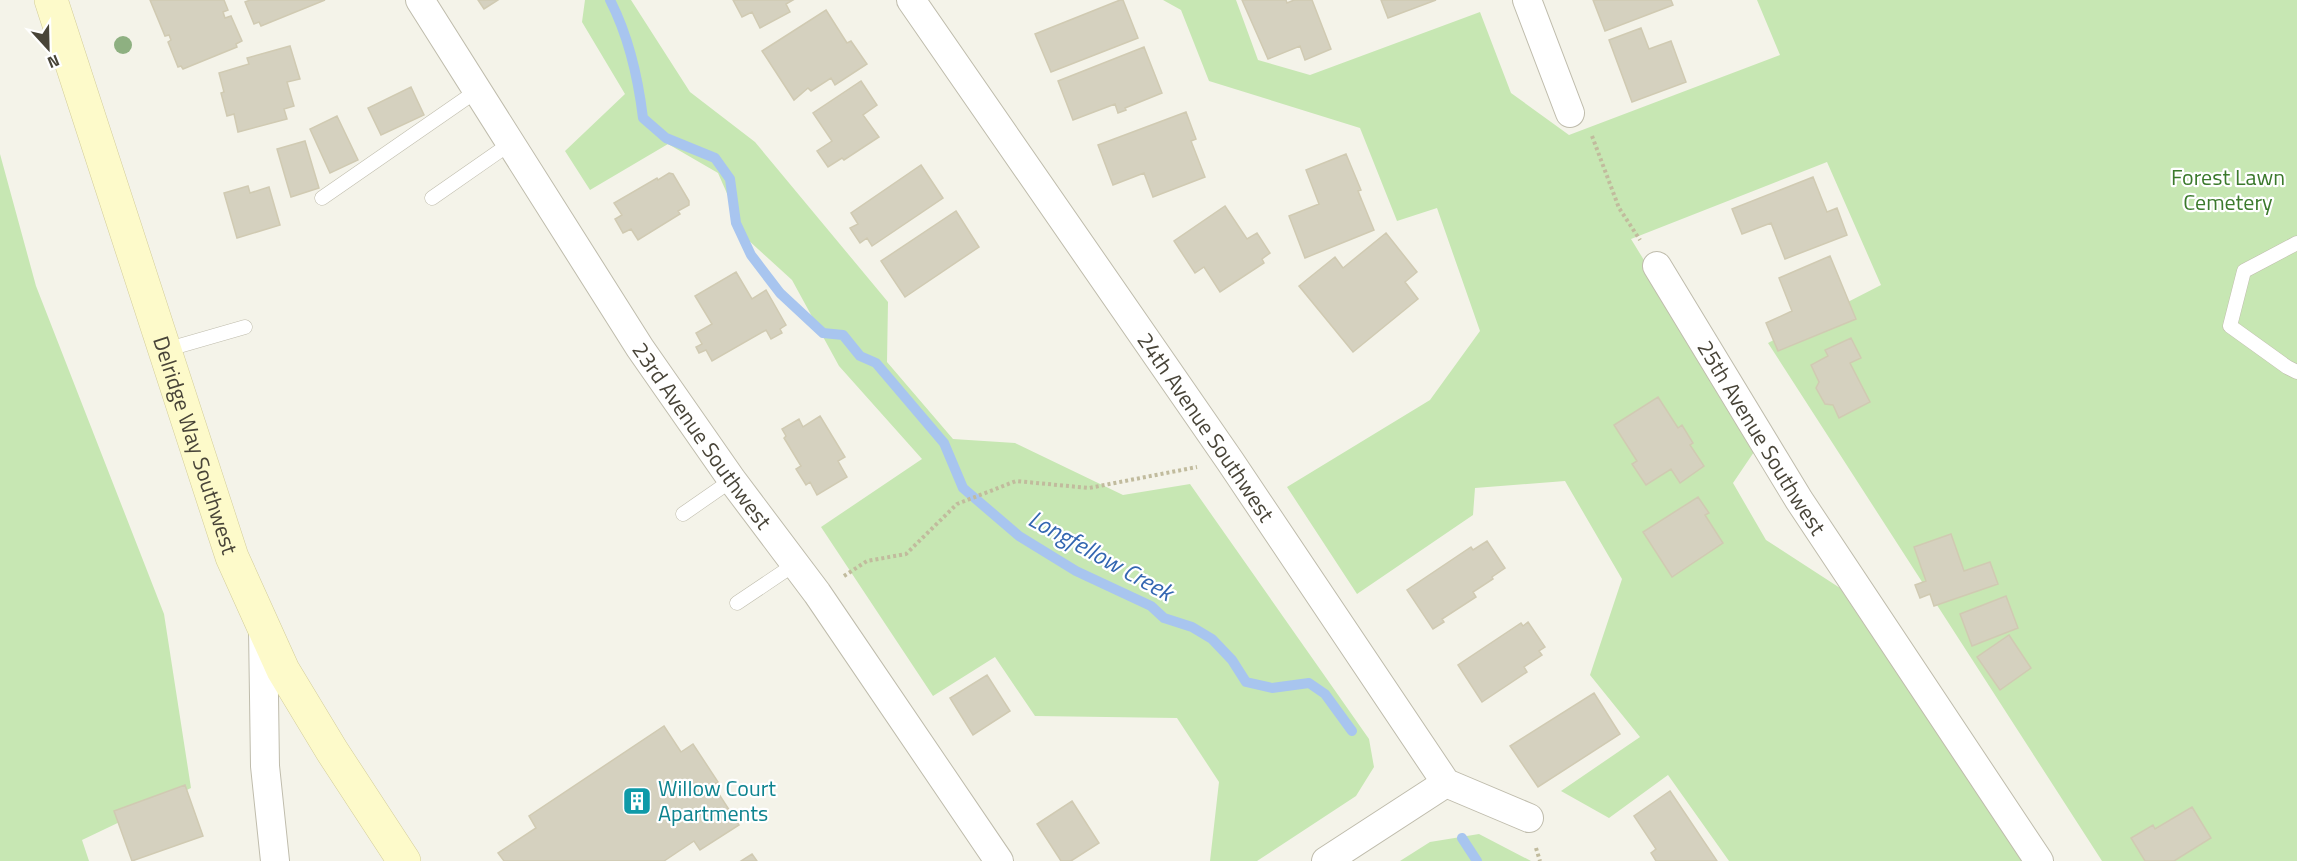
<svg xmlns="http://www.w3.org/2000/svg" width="2297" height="861" viewBox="0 0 2297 861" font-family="'Titillium Web',sans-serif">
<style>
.green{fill:#c7e7b3}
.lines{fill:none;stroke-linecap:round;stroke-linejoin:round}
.stream{stroke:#a8c5ef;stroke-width:10}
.building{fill:#d5d1bf;stroke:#d0cab2;stroke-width:1.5}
.service-casing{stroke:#bfbcac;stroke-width:15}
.minor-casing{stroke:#bfbcac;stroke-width:30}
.secondary-casing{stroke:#d3cd9a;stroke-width:34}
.path{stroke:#c1bb9d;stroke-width:4;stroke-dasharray:3 3;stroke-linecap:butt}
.service{stroke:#fff;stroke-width:14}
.minor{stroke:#fff;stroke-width:28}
.secondary{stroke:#fdfaca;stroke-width:33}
.tree{fill:#8eb081}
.labels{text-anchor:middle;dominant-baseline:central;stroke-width:4.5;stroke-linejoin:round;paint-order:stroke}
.park-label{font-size:22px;fill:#3b792c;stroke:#fff}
.street-label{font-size:22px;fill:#484438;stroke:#fff}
.culture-label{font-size:22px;fill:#0d838f;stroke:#fff;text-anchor:start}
.water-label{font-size:24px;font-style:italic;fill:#3366b1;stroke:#fff}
</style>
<rect width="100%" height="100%" fill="#f4f3e9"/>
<path class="green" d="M585 0H631L690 92 755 142 888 302 887 362 953 439 1015 443 1123 495 1190 484 1369 739 1374 767 1356 796 1257 861H1210L1219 782 1177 718 1035 716 995 657 933 696 821 527 922 459 839 366 792 280 747 239 718 173 668 144 590 190 565 151 625 94 582 22Z
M1163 0H1236L1258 60 1310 75 1480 12 1511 93 1569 135 1780 55 1757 0H2297V861H2102L1768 343 1881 285 1827 162 1631 239 1758 446 1733 483 1766 540 1840 588 2023 861H1729L1668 775 1609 818 1561 791 1640 737 1590 675 1622 579 1565 481 1475 488 1473 515 1357 594 1287 487 1430 400 1480 331 1437 208 1397 221 1360 128 1209 81 1181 10Z
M0 154 36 286 164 614 191 788 82 840 89 861H0Z
M1479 834 1531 861H1400L1430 842Z"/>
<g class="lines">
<path class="stream" d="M610 0C629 37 638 77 643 118L666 138 715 158 730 179 736 223 751 255 780 293 823 333 843 335 860 356 876 363 944 443 963 488 1019 536 1076 571 1151 606 1164 618 1192 627 1212 639 1232 660 1246 682 1272 688 1309 683 1325 694 1352 731
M1462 838 1477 861"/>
</g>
<path class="building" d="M150 0H224L228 10 223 12 225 18 231 16 242 41 236 44 237 47 183 69 181 66 178 67 168 42 171 40 169 35 165 36Z
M250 0H325L261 26 259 22 254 24 245 2Z
M478 0H498L484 9Z
M733 0H793L786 4 790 12 760 28 752 12 742 17Z
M1120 0H1123L1138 38 1051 72 1035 34Z
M1242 0H1286L1287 3 1294 0H1312L1331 49 1305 60 1300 46 1268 59Z
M1381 0H1436L1388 18Z
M1593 0H1671L1673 5 1605 31Z
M826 10 847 43 851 41 867 64 835 85 831 78 811 91 808 88 794 100 762 51Z
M1641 28 1649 49 1671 41 1686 82 1632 102 1609 40Z
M290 46 300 79 287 82 294 106 284 109 287 119 238 132 234 114 227 116 221 93 224 92 219 73 249 64 247 58Z
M1144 47 1162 93 1125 108 1126 110 1118 113 1115 104 1073 120 1058 81Z
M861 81 877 105 863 115 879 137 844 160 842 158 828 167 817 151 832 141 813 113Z
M411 87 424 115 381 135 368 108Z
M1186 112 1196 139 1191 141 1205 177 1153 197 1144 173 1113 185 1098 145Z
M337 116 358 160 330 173 310 129Z
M305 141 319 188 291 197 277 149Z
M1346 154 1361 190 1358 191 1374 230 1305 258 1289 216 1319 204 1306 170Z
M921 165 943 198 872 246 867 238 860 243 850 228 858 224 851 213Z
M669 173 673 174 689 201V205L678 211 680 214 638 240 631 229 623 233 615 219 622 215 614 203 657 178 658 180Z
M1813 177 1827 212 1837 208 1847 235 1785 259 1771 223 1742 234 1732 209Z
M248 186 250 193 269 187 280 225 237 238 224 193Z
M1225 206 1247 239 1257 233 1270 253 1262 259 1264 263 1220 292 1204 267 1195 273 1174 241Z
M956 211 979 247 905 297 881 261Z
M1386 233 1417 272 1405 282 1418 299 1353 352 1299 286 1335 257 1343 268Z
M1830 256 1856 319 1778 351 1766 323 1792 311 1779 278Z
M736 272 752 299 766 290 786 325 780 329 782 333 771 339 766 330 712 361 706 350 699 353 696 347 702 344 696 333 712 324 695 296Z
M1851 338 1861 358 1850 363 1870 402 1839 418 1833 405 1825 404 1816 388 1819 382 1811 365 1828 356 1825 350Z
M1658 397 1678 428 1682 425 1693 443 1690 445 1704 466 1680 483 1671 469 1646 485 1632 464 1637 461 1614 425Z
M820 416 845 457 838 461 847 477 817 495 810 482 806 485 796 469 801 466 784 438 786 436 782 429 799 419 803 427Z
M1698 497 1709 513 1705 515 1723 543 1672 577 1643 532Z
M1951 534 1964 571 1990 562 1998 584 1934 606 1930 594 1920 598 1915 585 1926 581 1914 547Z
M1487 541 1505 568 1492 577 1493 579 1473 592 1476 597 1442 619 1444 622 1433 629 1407 590 1471 547 1473 550Z
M2006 596 2018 628 1972 646 1960 614Z
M1528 622 1545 647 1539 651 1542 655 1524 667 1527 672 1482 702 1458 665 1521 623 1523 626Z
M2009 635 2031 668 2000 690 1977 657Z
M987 675 1010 711 973 735 950 698Z
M1594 693 1620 734 1538 787 1510 746Z
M664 726 681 752 693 744 718 782 713 785 739 825 700 850 694 841 664 861H504L498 853 536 828 529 816Z
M185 785 203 836 132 861 114 811Z
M1670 791 1717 861H1656L1651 853 1656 849 1634 816Z
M1072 801 1099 843 1071 861H1061L1037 824Z
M2192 807 2211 838 2174 861H2145L2131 838 2153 825 2155 829Z
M752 854 757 861H741Z"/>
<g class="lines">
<g class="service-casing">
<path id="service" d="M322 198 478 90
M432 198 511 143
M2297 243 2244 271 2230 326 2287 367 2297 372
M165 350 245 327
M683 514 732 480
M737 603 795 564"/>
</g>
<g class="minor-casing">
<g id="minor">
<path id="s1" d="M420 0 640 348 732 480 817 593 999 861"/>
<path id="s2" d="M911 0 1230 461 1446 783 1529 818"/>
<path d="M1527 0 1570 113"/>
<path id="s3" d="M1657 266 1799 500 2039 861"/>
<path d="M263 628 265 766 275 861"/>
<path d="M1326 861 1446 783"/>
</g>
</g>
<g class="secondary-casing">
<g id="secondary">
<path id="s4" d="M51 0 232 557 283 670 332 751 404 861"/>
</g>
</g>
<path class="path" d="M1592 136 1619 208 1640 240
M844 576 867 561 906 554 957 504 1016 481 1089 488 1197 467
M1536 848 1540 861"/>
<use href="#service" class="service"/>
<use href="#minor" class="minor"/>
<use href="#secondary" class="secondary"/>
</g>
<circle class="tree" cx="123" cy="45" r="9"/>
<defs>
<g id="building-square" transform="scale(1.5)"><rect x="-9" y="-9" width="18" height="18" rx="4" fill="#0f9aa8" stroke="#fff"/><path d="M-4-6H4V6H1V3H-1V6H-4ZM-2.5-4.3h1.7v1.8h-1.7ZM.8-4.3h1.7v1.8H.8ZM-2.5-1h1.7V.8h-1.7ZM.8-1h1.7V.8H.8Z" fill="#fff"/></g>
</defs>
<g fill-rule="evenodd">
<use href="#building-square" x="637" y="801"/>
</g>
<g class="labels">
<g class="park-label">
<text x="2228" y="177">Forest Lawn<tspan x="2228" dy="25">Cemetery</tspan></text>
</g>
<g class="street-label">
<text stroke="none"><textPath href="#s2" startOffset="519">24th Avenue Southwest</textPath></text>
<text stroke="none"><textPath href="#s1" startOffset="519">23rd Avenue Southwest</textPath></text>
<text stroke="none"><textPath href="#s3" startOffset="201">25th Avenue Southwest</textPath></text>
<text stroke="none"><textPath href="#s4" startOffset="468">Delridge Way Southwest</textPath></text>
</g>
<g class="culture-label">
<text x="658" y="788">Willow Court<tspan x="658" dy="25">Apartments</tspan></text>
</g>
<g class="water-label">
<text transform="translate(1101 555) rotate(29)">Longfellow Creek</text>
</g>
</g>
<g transform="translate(48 48) rotate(158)" stroke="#ffffff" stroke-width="4.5" paint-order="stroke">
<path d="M0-4.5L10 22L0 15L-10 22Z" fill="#484438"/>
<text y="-9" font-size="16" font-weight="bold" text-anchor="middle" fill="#484438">N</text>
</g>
</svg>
